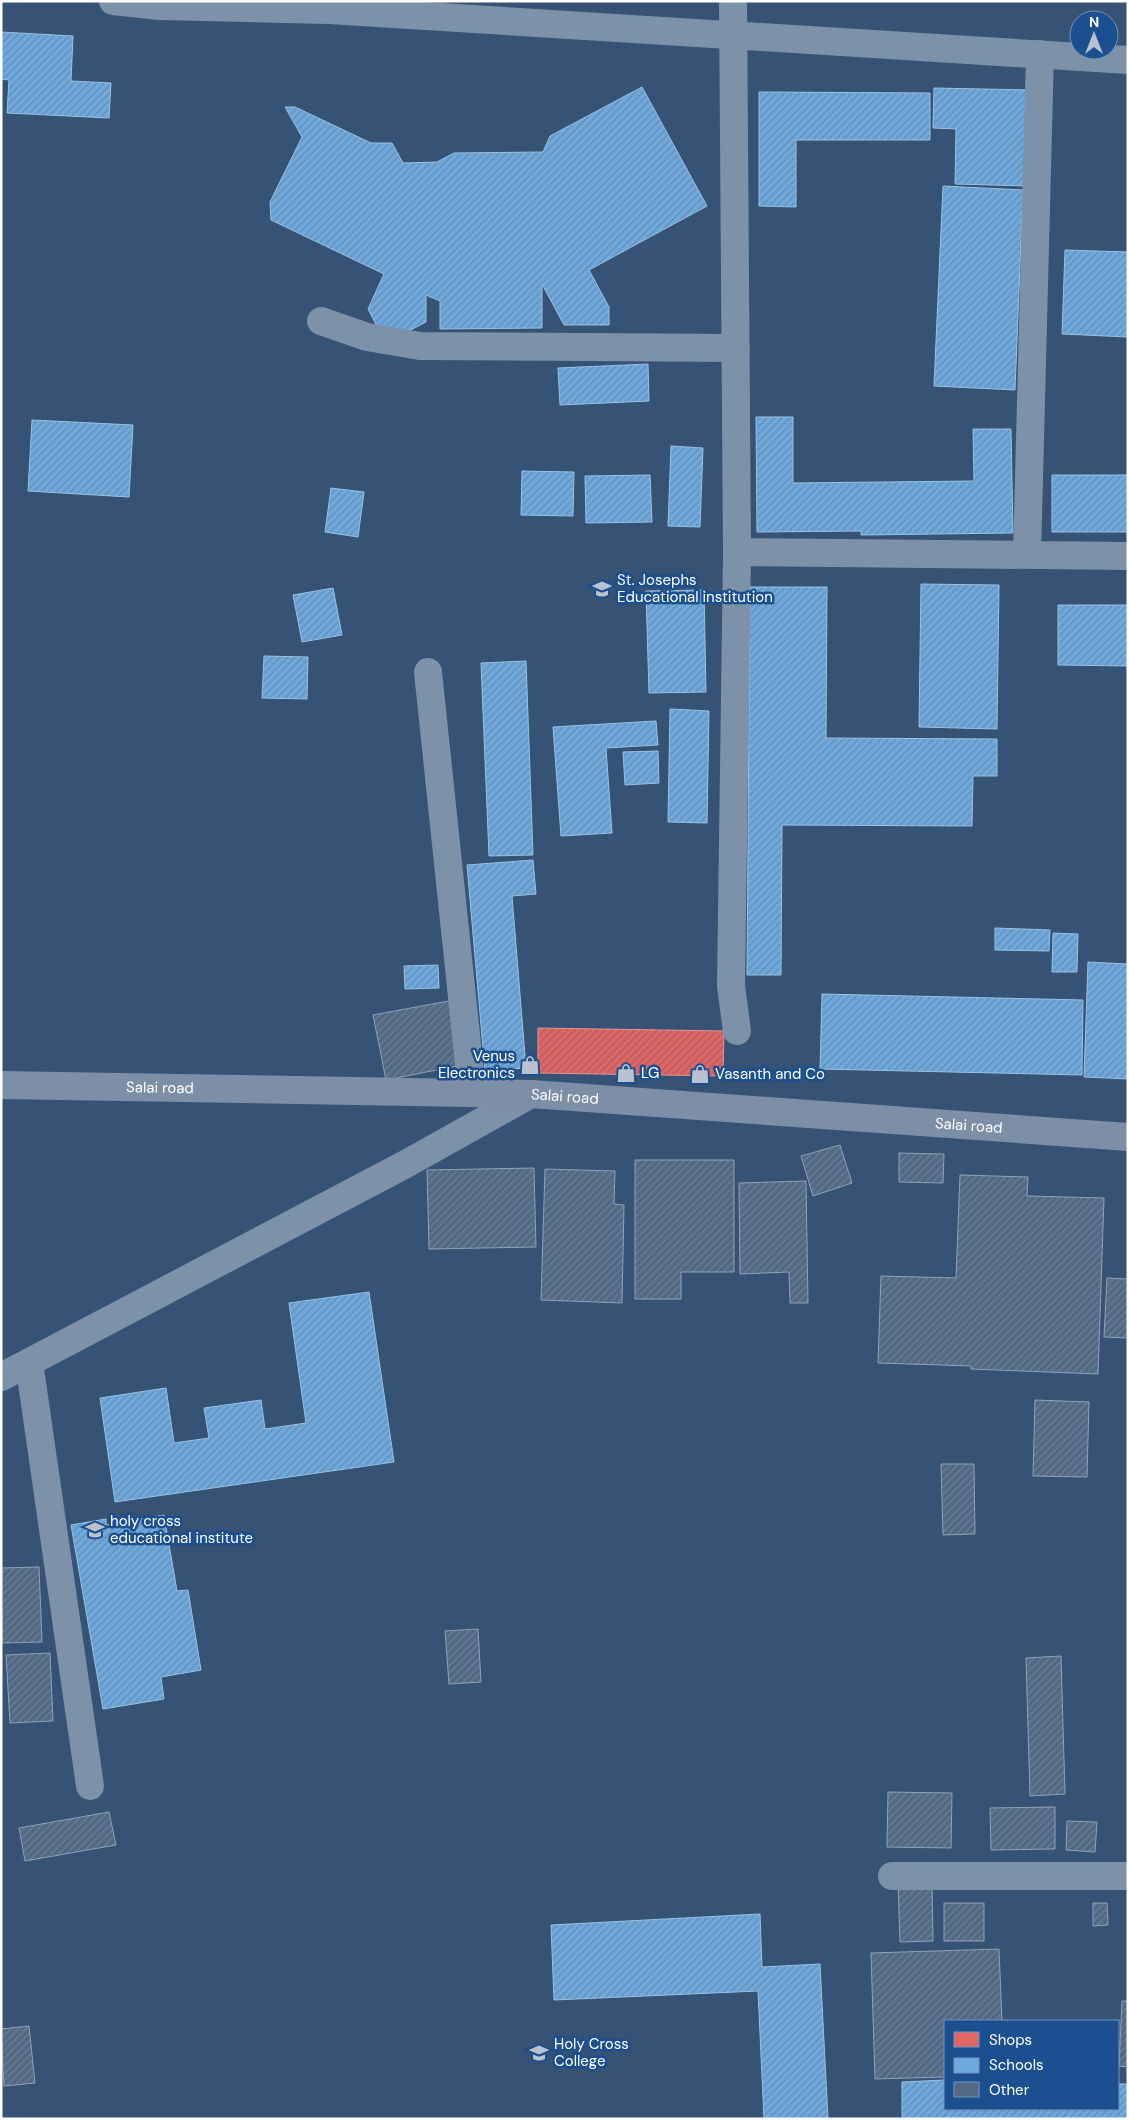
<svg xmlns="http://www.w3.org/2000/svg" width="1129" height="2120" viewBox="0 0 1129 2120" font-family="'DM Sans',sans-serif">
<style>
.shops{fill:url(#shops-hatch);stroke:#e99494}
.schools{fill:url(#schools-hatch);stroke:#9ac2e6}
.building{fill:url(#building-hatch);stroke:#92a2b6}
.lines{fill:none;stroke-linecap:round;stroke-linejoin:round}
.minor{stroke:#7d92a8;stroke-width:28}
.major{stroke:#7d8ea7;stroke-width:28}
.labels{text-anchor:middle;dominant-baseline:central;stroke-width:5;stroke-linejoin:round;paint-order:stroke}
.poi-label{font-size:15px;fill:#fff;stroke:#1b4f8f;text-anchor:start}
.street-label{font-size:15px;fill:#fff;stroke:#1b4f8f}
</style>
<defs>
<pattern id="shops-hatch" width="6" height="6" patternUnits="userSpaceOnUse" patternTransform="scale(1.25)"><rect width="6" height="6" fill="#e06666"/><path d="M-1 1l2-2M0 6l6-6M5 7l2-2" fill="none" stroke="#ac5d5d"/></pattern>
<pattern id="schools-hatch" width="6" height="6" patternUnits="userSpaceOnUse" patternTransform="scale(1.25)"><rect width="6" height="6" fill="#6fa8dc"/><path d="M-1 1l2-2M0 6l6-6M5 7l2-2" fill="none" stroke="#648cb1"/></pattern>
<pattern id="building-hatch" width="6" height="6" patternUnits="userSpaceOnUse" patternTransform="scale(1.25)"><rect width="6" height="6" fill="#526984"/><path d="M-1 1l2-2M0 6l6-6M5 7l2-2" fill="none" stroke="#6c8096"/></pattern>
</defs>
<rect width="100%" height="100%" fill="#365274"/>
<path class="shops" d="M538 1028 724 1031 723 1076 538 1073Z"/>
<path class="schools" d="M1 32 73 36 71 81 111 83 109 118 7 113 9 80 1 79Z
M642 87 707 206 589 270 609 307V325H564L542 284V328L440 329V301L426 295V322L401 335 382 336 368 309 384 274 271 220 270 202 302 137 285 107H295L371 143H392L403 163 437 162 454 153 543 152 550 136Z
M934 88 1031 90 1028 186 955 184 956 129 933 128Z
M759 92 930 93V140H796V207L759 206Z
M943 186 1023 190 1015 390 934 386Z
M1065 250 1128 252V337L1062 334Z
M648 364 649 401 560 405 558 368Z
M756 417H793V483L974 481 973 429H1011L1013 533 861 535V531L757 532Z
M32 420 133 425 129 497 28 491Z
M671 446 703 448 700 527 668 526Z
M522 471 574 472 573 516 521 515Z
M650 475 652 522 586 523 585 476Z
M1052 475H1128V532H1052Z
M331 488 364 492 358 537 325 532Z
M921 584 999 585 997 729 919 727Z
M750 587H827L826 738 997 739V776H973L972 826 782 825 781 975H747Z
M333 588 342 635 302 642 293 595Z
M704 590 706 692 649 693 646 591Z
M1058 605H1128V666L1058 665Z
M264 656 308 657 307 699 262 698Z
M526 661 533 855 489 856 481 663Z
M670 709 709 711 707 823 668 822Z
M656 721 658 745 606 748 612 833 561 836 553 727Z
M658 751 659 783 625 785 623 752Z
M533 860 536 894 512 896 526 1068 485 1071 467 865Z
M995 928 1050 930 1049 951 995 950Z
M1053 933 1078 934 1077 972H1052Z
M1088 962 1128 964V1079L1084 1077Z
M438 965 439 988 405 989 404 966Z
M822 994 1083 1000 1082 1075 820 1069Z
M369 1292 394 1462 115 1502 100 1398 166 1388 174 1443 209 1438 204 1408 261 1400 265 1429 306 1423 289 1303Z
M164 1515 177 1591 188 1590 201 1670 161 1677 164 1699 103 1709 71 1525 106 1519V1525Z
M760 1914 762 1967 820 1964 828 2119H764L758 1991 554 2000 551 1925Z
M945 2080V2109H1118V2084H1128V2119H902V2082Z"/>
<path class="building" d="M454 1000 467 1064 386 1080 373 1015Z
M840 1145 852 1183 813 1196 801 1156Z
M899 1153 944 1154 943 1183 899 1182Z
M635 1160H734V1272H681V1299H635Z
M534 1168 536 1247 429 1249 427 1170Z
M545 1169 615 1171 614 1204 624 1205 622 1303 541 1300Z
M960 1175 1028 1177 1027 1196 1104 1198 1098 1374 971 1369V1366L878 1363 881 1276 956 1278Z
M806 1181 808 1303H790L789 1272 740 1274 739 1183Z
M1107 1278 1128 1279V1338L1104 1337Z
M1035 1400 1089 1402 1087 1477 1033 1476Z
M941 1464H974L975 1534 943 1535Z
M39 1567 42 1642 2 1643 1 1568Z
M478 1629 481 1682 449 1684 445 1631Z
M50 1653 53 1721 10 1723 6 1655Z
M1061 1656 1065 1794 1030 1796 1026 1658Z
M888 1792 952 1793 951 1848 887 1847Z
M1055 1807V1849L991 1850 990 1808Z
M109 1812 116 1845 25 1861 19 1828Z
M1067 1821 1097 1822 1095 1852 1066 1850Z
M932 1882 933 1941 900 1942 898 1883Z
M944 1903H984V1941H944Z
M1093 1903H1107L1108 1925 1093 1926Z
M999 1949 1002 2021H945V2077L875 2079 871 1953Z
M1122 2001H1128V2067L1119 2066Z
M29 2026 35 2083 4 2086 1 2029Z"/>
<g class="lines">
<path class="minor" d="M113 1 159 6 329 10 1128 60
M733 1 737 552 731 986 737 1031
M321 321 367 337 420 346 736 348
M737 552 1128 556
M1027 555 1040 54
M428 672 472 1092
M29 1362 90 1786
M1 1377 404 1165 531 1094
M892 1876H1128"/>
<path class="major" id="s1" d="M1 1085 531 1094 1128 1137"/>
</g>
<defs>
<g id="university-bare" transform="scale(1.5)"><path d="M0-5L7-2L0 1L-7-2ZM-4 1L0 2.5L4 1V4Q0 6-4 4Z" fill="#b9c2ce" stroke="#1b4f8f" stroke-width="2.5" paint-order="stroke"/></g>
<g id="shop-bare" transform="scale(1.5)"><path d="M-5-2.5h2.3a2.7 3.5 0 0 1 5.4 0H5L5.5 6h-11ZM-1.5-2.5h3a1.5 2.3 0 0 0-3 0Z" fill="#b9c2ce" stroke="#1b4f8f" stroke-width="2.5" paint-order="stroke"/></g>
</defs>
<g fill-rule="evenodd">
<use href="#university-bare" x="602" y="589"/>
<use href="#shop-bare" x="530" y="1065"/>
<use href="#shop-bare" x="626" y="1073"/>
<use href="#shop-bare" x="700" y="1074"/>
<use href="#university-bare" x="95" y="1530"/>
<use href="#university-bare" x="539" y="2053"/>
</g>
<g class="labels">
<g class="poi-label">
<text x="617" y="580">St. Josephs<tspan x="617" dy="17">Educational institution</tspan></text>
<text x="515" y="1056" text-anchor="end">Venus<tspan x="515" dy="17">Electronics</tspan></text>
<text x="641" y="1073">LG</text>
<text x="715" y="1074">Vasanth and Co</text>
<text x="110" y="1521">holy cross<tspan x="110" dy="17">educational institute</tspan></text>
<text x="554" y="2044">Holy Cross<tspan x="554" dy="17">College</tspan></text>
</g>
<g class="street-label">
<text stroke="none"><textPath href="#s1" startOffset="159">Salai road</textPath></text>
<text stroke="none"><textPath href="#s1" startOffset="564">Salai road</textPath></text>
<text stroke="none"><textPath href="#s1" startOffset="969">Salai road</textPath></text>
</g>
</g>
<rect width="1129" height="2120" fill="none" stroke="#ffffff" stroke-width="5"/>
<rect x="944" y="2020" width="175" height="90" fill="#1b4f8f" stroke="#7695bc"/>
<rect x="954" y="2032" width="25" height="15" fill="#e06666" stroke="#7695bc"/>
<text x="989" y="2045" font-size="15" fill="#ffffff">Shops</text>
<rect x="954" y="2058" width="25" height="15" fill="#6fa8dc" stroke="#7695bc"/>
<text x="989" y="2070" font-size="15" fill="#ffffff">Schools</text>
<rect x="954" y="2082" width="25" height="15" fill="#526984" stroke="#7695bc"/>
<text x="989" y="2095" font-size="15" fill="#ffffff">Other</text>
<g transform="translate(1094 35)"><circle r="24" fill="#1b4f8f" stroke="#7695bc"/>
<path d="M0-4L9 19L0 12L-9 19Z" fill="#b9c2ce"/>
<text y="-8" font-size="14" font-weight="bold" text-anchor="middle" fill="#ffffff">N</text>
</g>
</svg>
